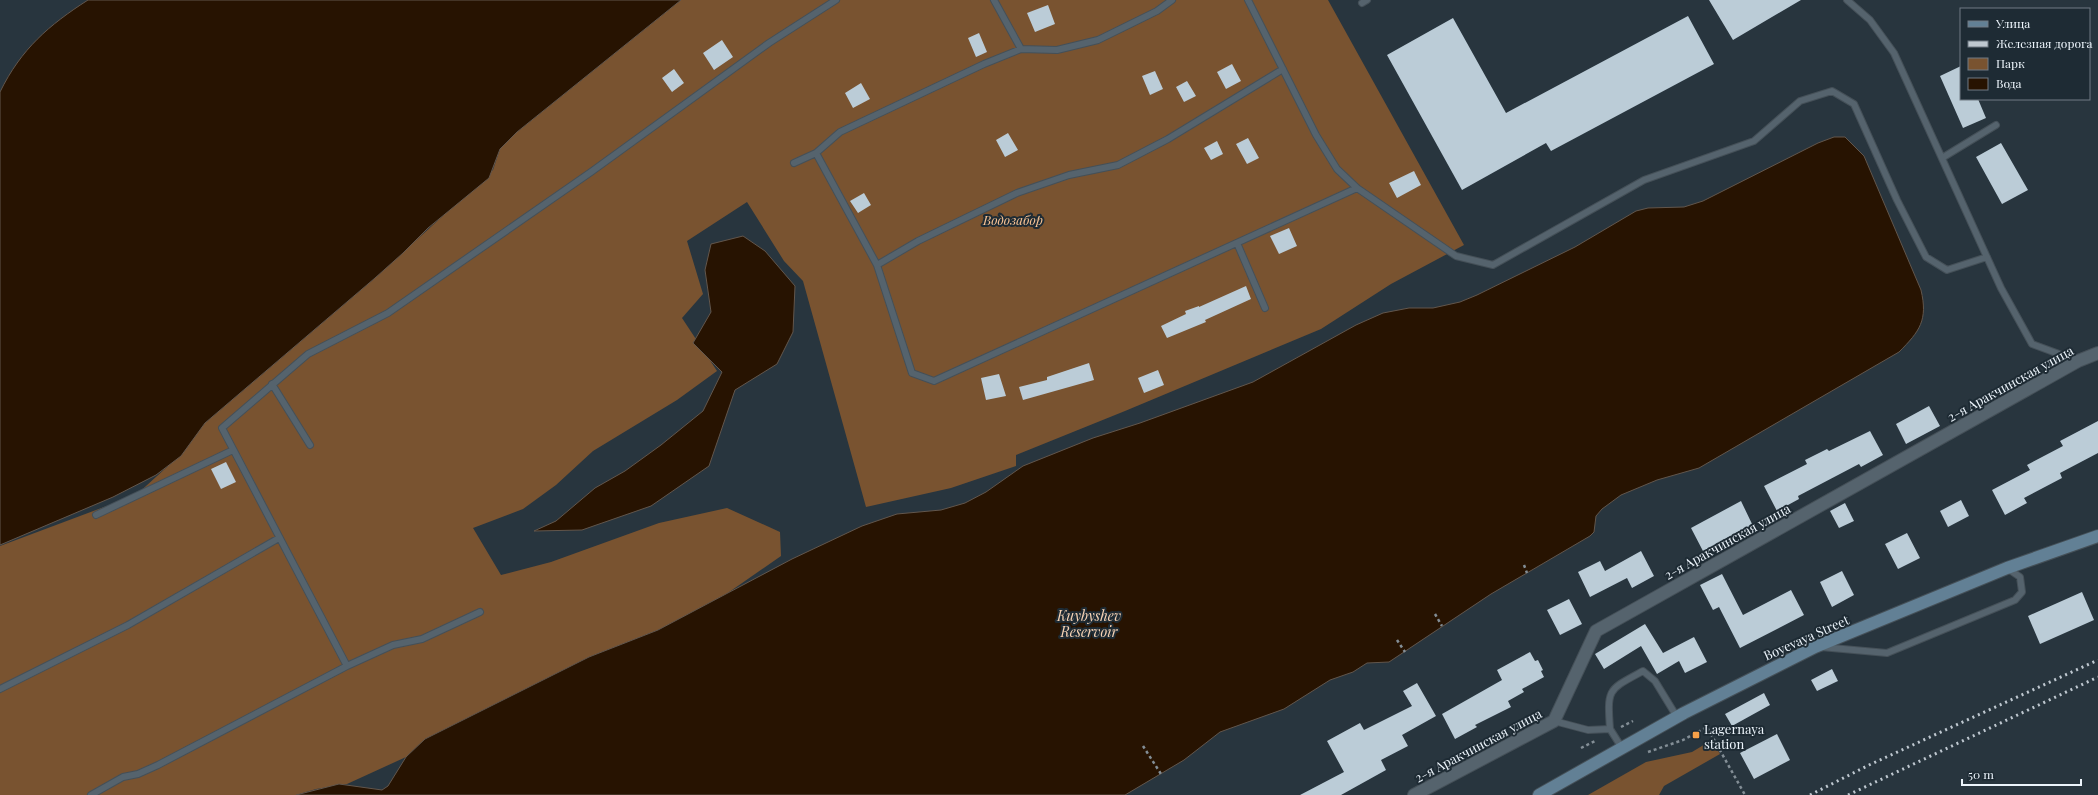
<svg xmlns="http://www.w3.org/2000/svg" width="2098" height="795" viewBox="0 0 2098 795" font-family="'Playfair Display',serif">
<style>
.green{fill:#795330}
.water{fill:#271301;stroke:#62564c}
.building{fill:#bbccd7}
.lines{fill:none;stroke-linecap:round;stroke-linejoin:round}
.lane-casing{stroke:#455058;stroke-width:8}
.street-casing{stroke:#455058;stroke-width:14}
.secondary-casing{stroke:#455058;stroke-width:14}
.path{stroke:#838e96;stroke-width:2.5;stroke-dasharray:3 3;stroke-linecap:butt}
.lane{stroke:#55636d;stroke-width:6}
.street{stroke:#55636d;stroke-width:12}
.secondary{stroke:#628095;stroke-width:12}
.rail{stroke:#bfc8d0;stroke-width:3;stroke-dasharray:2 4;stroke-linecap:butt}
.poi-dot{fill:#f7a149;stroke:#1e2b34;stroke-width:1.5}
.labels{text-anchor:middle;dominant-baseline:central;stroke-width:4;stroke-linejoin:round;paint-order:stroke}
.park-label{font-size:13px;font-style:italic;fill:#f9c495;stroke:#1e2b34}
.street-label{font-size:13px;fill:#ecf4fb;stroke:#1e2b34}
.poi-label{font-size:13px;fill:#ecf4fb;stroke:#1e2b34;text-anchor:start}
.water-label{font-size:14px;font-style:italic;fill:#f8d4b5;stroke:#1e2b34}
</style>
<rect width="100%" height="100%" fill="#28353e"/>
<path class="green" d="M681 0H1328L1464 245 1391 284 1321 329 1125 411 1016 455V466L951 488 866 507 803 281 784 261 747 202 687 241 703 294 682 318 717 371 677 400 593 451 556 485 523 509 473 528 501 575 551 562 659 523 727 508 780 532 781 556 722 597 658 630 589 657 425 739 406 757 347 784 316 789 296 795H0V546L136 495 167 467 205 423 375 278 493 170 500 149 517 132Z
M1712 740 1720 754 1664 786 1659 795H1588L1646 762 1692 752Z"/>
<path class="water" d="M88 0H681L517 132 500 149 489 178 428 228 403 253 375 278 205 423 181 456 156 475 113 497 0 545V92C21 49 49 25 88 0Z
M1834 137H1845L1864 156 1921 290C1928 320 1920 331 1899 352L1699 468 1657 480 1621 495 1602 509 1596 516 1594 532 1590 536 1491 594 1389 662 1367 663 1353 672 1330 680 1284 709 1220 732 1184 760 1125 795H296L339 784 382 790 388 786 406 757 425 739 589 657 658 630 792 559 862 526 897 514 941 510 965 503 986 492 1023 466 1093 438 1140 423 1253 382 1356 325 1383 313 1409 308H1433L1460 302 1477 295 1575 247 1636 211 1648 208 1684 207 1703 201 1818 143Z
M743 236 765 251 795 286 793 332 777 364 735 390 709 466 651 506 582 530 534 531 556 521 595 488 625 471 661 445 703 411 722 372 693 343 711 312 705 270 711 244Z"/>
<path class="building" d="M1709 0H1801L1733 40Z
M1048 5 1055 24 1035 32 1027 13Z
M1688 16 1714 64 1551 151 1546 143 1462 190 1387 55 1453 18 1506 113Z
M979 33 987 52 976 57 968 38Z
M722 40 733 57 714 70 703 53Z
M1232 64 1241 81 1226 89 1217 72Z
M1961 66V99H1978L1986 118 1963 128 1940 76Z
M674 69 684 83 672 92 662 78Z
M1155 71 1163 89 1150 95 1142 76Z
M1187 81 1196 96 1184 102 1176 87Z
M861 83 870 99 853 108 845 93Z
M1008 133 1018 150 1005 157 996 140Z
M1248 138 1259 158 1247 164 1236 144Z
M1217 141 1223 154 1211 160 1204 148Z
M2001 143 2028 190 2002 204 1976 157Z
M1414 171 1421 185 1397 198 1389 183Z
M864 193 871 205 858 213 850 201Z
M1289 228 1297 246 1279 254 1270 236Z
M1246 286 1251 299 1205 320 1206 322 1167 338 1161 326 1186 314 1185 311 1199 306V307Z
M1089 363 1094 380 1023 400 1019 387 1047 380V377Z
M1158 370 1164 385 1144 393 1138 378Z
M999 374 1006 396 986 400 981 378Z
M1929 406 1940 426 1906 444 1896 424Z
M2098 421V453L2060 473 2062 478 2024 498 2027 503 2005 515 1992 490 2030 470 2027 465 2063 446 2060 441Z
M1870 431 1883 455 1861 467 1859 464 1798 496 1799 499 1777 511 1764 486 1807 464 1805 460 1827 449 1829 451Z
M226 462 236 482 221 489 211 469Z
M1961 500 1969 516 1948 527 1940 511Z
M1741 501 1753 526 1704 553 1691 528Z
M1845 503 1854 521 1839 528 1830 511Z
M1907 533 1920 558 1898 569 1885 544Z
M1641 551 1654 576 1632 588 1627 578 1590 597 1578 572 1600 561 1605 571Z
M1842 571 1854 595 1832 607 1820 582Z
M1722 574 1743 615 1791 590 1804 615 1740 648 1719 607 1713 610 1700 585Z
M2082 592 2094 620 2040 644 2028 616Z
M1569 599 1582 624 1560 635 1547 610Z
M1645 624 1663 653 1694 637 1707 662 1685 673 1679 661 1657 674 1641 646 1604 669 1595 654Z
M1530 652 1535 661 1538 660 1543 670 1541 671 1544 677 1522 689 1524 692 1508 701 1511 707 1475 725 1477 727 1455 739 1442 714 1502 680 1497 670Z
M1832 669 1838 681 1817 691 1811 680Z
M1417 683 1436 716 1402 735 1408 746 1381 760 1386 770 1341 795H1300L1344 772 1327 741 1360 723 1364 730 1412 706 1403 691Z
M1764 693 1770 705 1732 726 1725 714Z
M1777 734 1790 760 1754 779 1740 753Z"/>
<g class="lines">
<g class="lane-casing">
<path id="lane" d="M994 0 1021 49
M1248 0 1316 135 1337 169 1357 188 1456 256 1493 265 1644 180 1754 141 1800 101 1832 91 1854 104 1897 200 1926 257 1947 270 1987 257
M1847 0 1870 20 1894 53 2001 288 2032 344 2078 361
M1362 3 1367 0
M816 153 877 265 912 373 934 381 1357 188
M1942 158 1996 125
M794 163 816 153 840 132 984 64 1021 49 1057 50 1098 40 1157 11 1172 0
M1237 243 1265 308
M877 265 918 241 1017 193 1069 175 1118 165 1168 139 1283 69
M272 384 310 445
M96 515 233 450
M1821 647 1887 653 2015 600 2022 592 2020 577 2007 568
M347 666 222 428 308 354 388 313 591 172 769 43 836 0
M0 689 128 625 279 538
M1554 721 1588 730 1610 729 1622 748
M1610 729C1607 688 1608 690 1643 671L1655 681 1677 717
M91 795 123 777 138 774 158 765 347 666 393 645 422 639 480 612"/>
</g>
<g class="street-casing">
<path id="street" d="M1414 795 1554 721 1596 631 2078 361 2098 353"/>
</g>
<g class="secondary-casing">
<path id="secondary" d="M1539 795 1684 713 1815 647 2007 568 2098 536"/>
</g>
<path class="path" d="M1524 565 1527 573
M1435 614 1442 626
M1397 640 1405 652
M1621 727 1633 721
M1143 746 1161 774
M1581 748 1595 741
M1648 752 1683 740 1707 727 1745 795"/>
<use href="#lane" class="lane"/>
<use href="#street" class="street"/>
<use href="#secondary" class="secondary"/>
<path class="rail" d="M1810 795 1869 765 2098 660
M1848 795 2098 677"/>
</g>
<rect class="poi-dot" x="1692" y="731" width="8" height="8" rx="2"/>
<g class="labels">
<g class="park-label">
<text x="1013" y="219">Водозабор</text>
</g>
<g class="street-label">
<text transform="translate(2010 383) rotate(-29)">2-я Аракчинская улица</text>
<text transform="translate(1727 541) rotate(-29)">2-я Аракчинская улица</text>
<text transform="translate(1806 637) rotate(-24)">Boyevaya Street</text>
<text transform="translate(1478 745) rotate(-28)">2-я Аракчинская улица</text>
</g>
<g class="poi-label">
<text x="1704" y="728">Lagernaya<tspan x="1704" dy="15">station</tspan></text>
</g>
<g class="water-label">
<text x="1089" y="615">Kuybyshev<tspan x="1089" dy="16">Reservoir</tspan></text>
</g>
</g>
<rect x="1960" y="8" width="130" height="92" fill="#1e2b34" stroke="#707b84"/>
<rect x="1968" y="21" width="20" height="6" fill="#628095" stroke="#707b84"/>
<text x="1996" y="28" font-size="12" fill="#ecf4fb">Улица</text>
<rect x="1968" y="41" width="20" height="6" fill="#bfc8d0" stroke="#707b84"/>
<text x="1996" y="48" font-size="12" fill="#ecf4fb">Железная дорога</text>
<rect x="1968" y="58" width="20" height="12" fill="#795330" stroke="#707b84"/>
<text x="1996" y="68" font-size="12" fill="#ecf4fb">Парк</text>
<rect x="1968" y="78" width="20" height="12" fill="#271301" stroke="#707b84"/>
<text x="1996" y="88" font-size="12" fill="#ecf4fb">Вода</text>
<path d="M1962 779v6h119v-6" fill="none" stroke="#ecf4fb" stroke-width="2"/>
<text x="1968" y="779" font-size="12" fill="#ecf4fb" stroke="#1e2b34" stroke-width="3" paint-order="stroke">50 m</text>
</svg>
